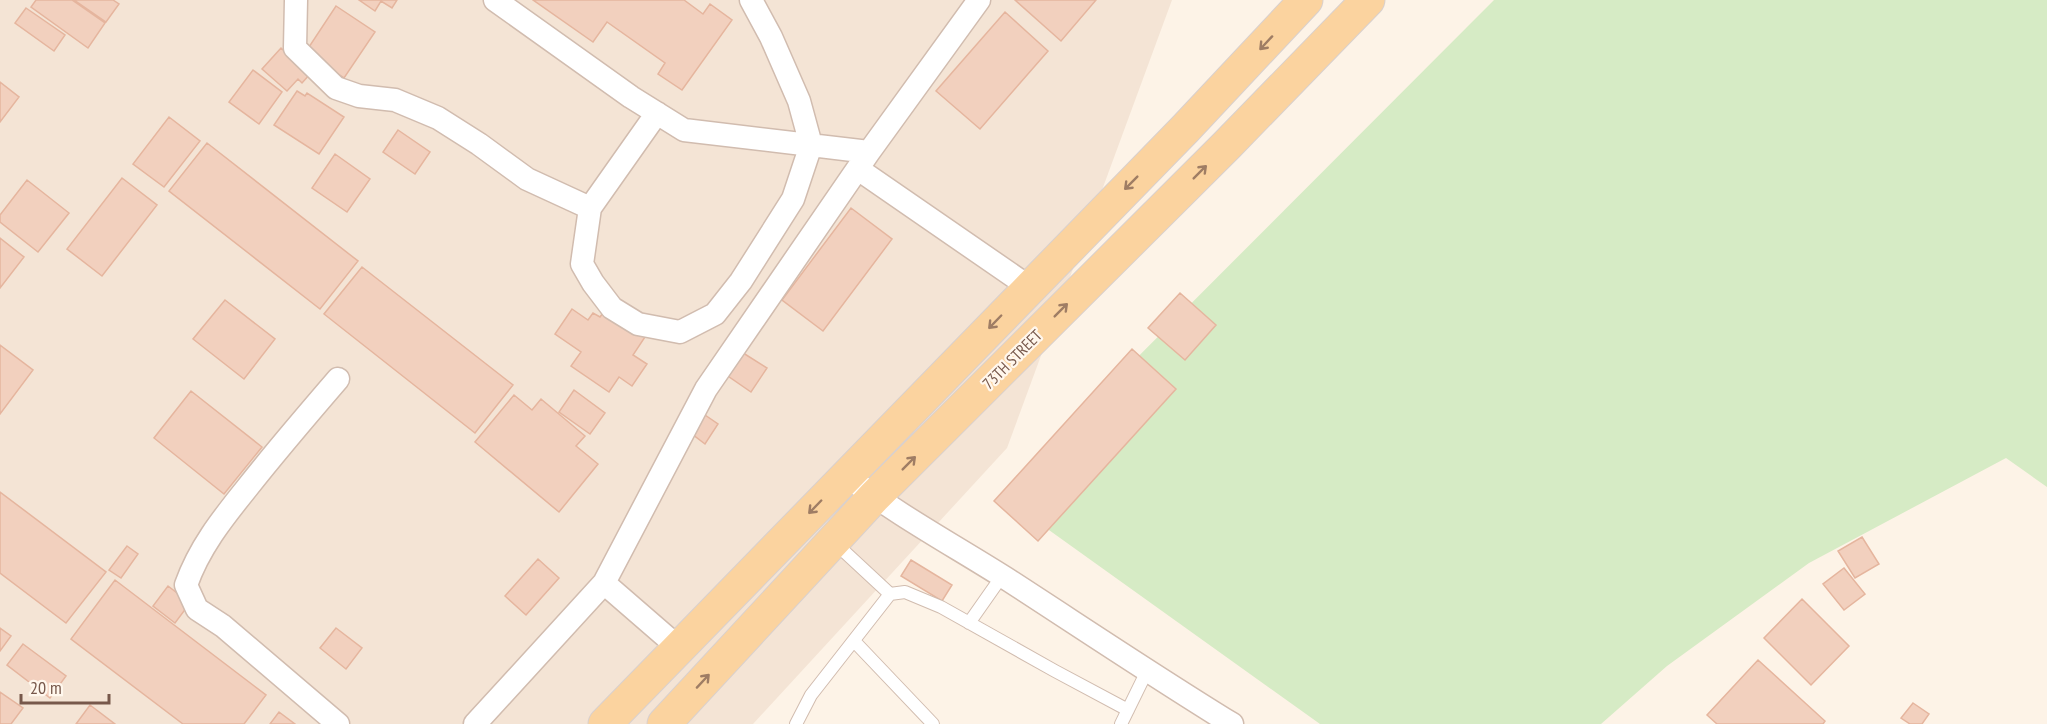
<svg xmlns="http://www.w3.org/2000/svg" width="2047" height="724" viewBox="0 0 2047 724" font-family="'PT Sans Narrow',sans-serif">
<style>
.residential{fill:#f4e4d5}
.green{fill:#d6ebc5}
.building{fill:#f2d0be;stroke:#e5b59e;stroke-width:1.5}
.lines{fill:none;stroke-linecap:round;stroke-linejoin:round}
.lane-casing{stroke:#d1bcaf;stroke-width:14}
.street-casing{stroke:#d1bcaf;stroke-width:25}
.primary-casing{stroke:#d9d0cd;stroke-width:35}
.lane{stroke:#fff;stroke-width:12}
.street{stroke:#fff;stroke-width:22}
.primary{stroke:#fbd39f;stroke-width:33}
.oneway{stroke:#9f7d64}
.labels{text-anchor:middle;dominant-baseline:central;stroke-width:4.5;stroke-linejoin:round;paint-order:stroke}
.street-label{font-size:16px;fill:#77584b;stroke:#fff7ed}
</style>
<rect width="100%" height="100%" fill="#fdf3e7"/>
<path class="residential" d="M0 0H1172L1007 448 753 724H0Z"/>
<path class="green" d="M1494 0H2047V487L2006 458 1809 563 1667 666 1601 724H1320L1000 495Z"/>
<path class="building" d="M36 0H72L105 23 88 48 31 7Z
M74 0H113L119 4 106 22Z
M359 0H397L392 8 381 1 375 11Z
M533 0H684L703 14 710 4 732 20 682 90 658 74 665 63 607 22 593 42Z
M1015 0H1096L1061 41Z
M336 6 375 32 344 78 305 53Z
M26 8 65 35 54 51 15 23Z
M1005 12 1048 51 980 129 936 91Z
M281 48 310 74 302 83 298 79 287 91 262 69Z
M253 70 282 92 259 124 229 102Z
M0 82 19 97 0 122Z
M297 91 305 96 307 93 344 117 319 154 274 125Z
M169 117 200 141 164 187 133 164Z
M398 130 430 152 415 174 383 152Z
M207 143 358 261 320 309 169 191Z
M335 154 370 179 347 212 312 188Z
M122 178 157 205 102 276 67 249Z
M27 180 69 213 38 252 0 222V215Z
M851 208 892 239 823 331 782 300Z
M0 238 24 257 0 288Z
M362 267 513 385 475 433 324 314Z
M1180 293 1216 325 1185 360 1148 328Z
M225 300 275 339 244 379 193 339Z
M572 309 588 320 593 313 600 317 606 309 645 337 633 355 647 364 632 386 619 377 609 392 571 366 581 352 555 334Z
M0 345 33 370 0 414Z
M1132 349 1176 389 1038 541 994 501Z
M740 351 767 368 751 392 725 374Z
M574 390 605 413 590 434 559 412Z
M191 391 262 447 224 494 154 438Z
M514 395 532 410 541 399 585 436 576 446 598 464 559 512 475 442Z
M705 415 718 424 705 444 692 434Z
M0 492 106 572 66 623 0 573Z
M1862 537 1879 564 1855 578 1838 551Z
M127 546 138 554 121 578 109 570Z
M538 559 559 578 526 615 505 596Z
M911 560 952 585 942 601 901 576Z
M1844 568 1865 594 1844 610 1823 584Z
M115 580 266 695 244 724H183L71 639Z
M168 586 190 603 175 623 153 606Z
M1802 599 1849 646 1811 685 1764 638Z
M0 628 11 636 0 651Z
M336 628 362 648 346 669 320 648Z
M23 644 66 676 50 698 7 665Z
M1758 660 1825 721 1823 724H1717L1707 715Z
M0 692 23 708 11 724H0Z
M1913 703 1929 714 1922 724H1910L1901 718Z
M90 705 115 724H76Z
M279 712 295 724H270Z"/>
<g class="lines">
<g class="lane-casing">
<path id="lane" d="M834 542 890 594
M969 623 1002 576
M854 641 933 724
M796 724 811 695 890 594 905 592 941 607 1055 671 1128 710
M1121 724 1147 671"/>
</g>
<g class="street-casing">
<path id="street" d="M296 0 295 48 336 88 359 96 395 100 438 118 479 144 527 179 590 208 582 264 593 283 612 308 638 324 680 332 715 314 741 281 793 199 811 145 799 101 771 37 751 0
M495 0 631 97 684 130 869 152
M858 169 1029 287
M590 208 657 113
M846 475C897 515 955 546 1010 581 1084 629 1157 678 1232 724
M604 583 679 648
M338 724 223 626 197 609 186 585C199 548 222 519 247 488 276 451 307 415 338 379
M475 724 604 583 706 389 869 152 979 0"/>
</g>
<g class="primary-casing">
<path id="primary" d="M605 724 1185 129 1306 0
M664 724 874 497 1227 145 1368 0"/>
</g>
<use href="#lane" class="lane"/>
<use href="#street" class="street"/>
<use href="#primary" class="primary"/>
</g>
<defs><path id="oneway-shaft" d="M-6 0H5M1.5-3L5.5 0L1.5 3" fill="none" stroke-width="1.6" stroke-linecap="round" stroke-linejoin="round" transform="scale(1.5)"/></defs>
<g class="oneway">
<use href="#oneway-shaft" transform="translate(1266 43) rotate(133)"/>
<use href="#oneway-shaft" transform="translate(1200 172) rotate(-45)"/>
<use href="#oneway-shaft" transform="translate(1131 183) rotate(135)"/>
<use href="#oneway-shaft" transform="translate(1061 310) rotate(-45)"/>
<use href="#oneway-shaft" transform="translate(995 322) rotate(134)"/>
<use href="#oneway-shaft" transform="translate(909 463) rotate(-45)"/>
<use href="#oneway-shaft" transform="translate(815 507) rotate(134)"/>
<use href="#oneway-shaft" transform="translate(703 681) rotate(-47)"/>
</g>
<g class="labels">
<g class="street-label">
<text transform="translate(1012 359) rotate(-45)">73TH STREET</text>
</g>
</g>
<path d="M21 694v9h88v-9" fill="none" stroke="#77584b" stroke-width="3"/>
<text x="30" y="694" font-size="18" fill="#77584b" stroke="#fff7ed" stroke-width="4.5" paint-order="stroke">20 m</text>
</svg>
